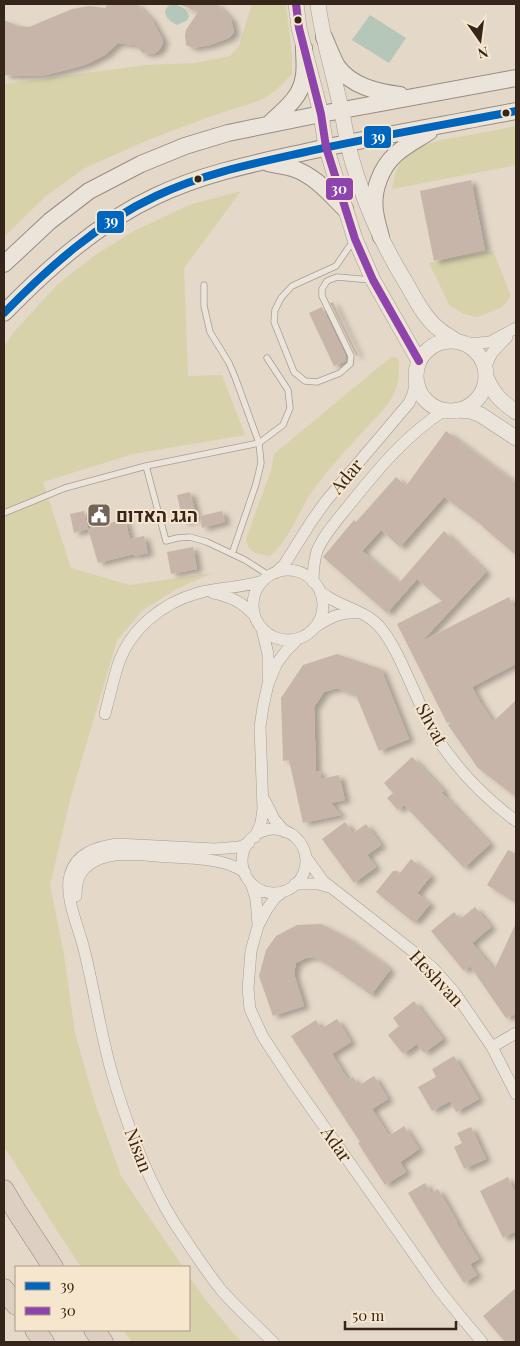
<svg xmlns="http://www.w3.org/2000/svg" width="520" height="1346" viewBox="0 0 520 1346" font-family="'Playfair Display',Heebo,serif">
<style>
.green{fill:#d7d2aa}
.water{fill:#b5c7b9}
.building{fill:#c7b5a9;filter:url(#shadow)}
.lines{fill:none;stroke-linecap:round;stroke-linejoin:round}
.service-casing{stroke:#a89d92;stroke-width:7}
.minor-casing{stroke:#a89d92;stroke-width:12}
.tertiary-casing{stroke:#a89d92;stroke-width:16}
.secondary-casing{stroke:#988d82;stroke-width:18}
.trunk-casing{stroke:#8e8379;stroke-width:21}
.service{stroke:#ebe4db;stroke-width:5.5}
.minor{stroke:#ebe4db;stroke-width:11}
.tertiary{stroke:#ebe4db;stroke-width:15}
.secondary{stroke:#ebe4db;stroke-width:16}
.trunk{stroke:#ddd0c2;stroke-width:20}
.bus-1-casing{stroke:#f6e6cd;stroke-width:11}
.bus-2-casing{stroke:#f6e6cd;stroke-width:11}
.bus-1{stroke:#0065bd;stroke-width:8}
.bus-2{stroke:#8e44ad;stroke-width:8}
.bus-dot{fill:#36251b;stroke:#f6e6cd;stroke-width:2}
.labels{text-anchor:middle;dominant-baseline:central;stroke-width:4;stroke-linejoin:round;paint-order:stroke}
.street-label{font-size:18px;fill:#36251b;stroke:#f6e6cd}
.poi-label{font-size:18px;font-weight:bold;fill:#36251b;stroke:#f6e6cd;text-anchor:start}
.line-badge{stroke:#f6e6cd;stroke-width:2}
.badge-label{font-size:14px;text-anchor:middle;font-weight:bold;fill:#fff}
</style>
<defs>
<filter id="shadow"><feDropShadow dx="5.5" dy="3" stdDeviation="2.5" flood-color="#0004"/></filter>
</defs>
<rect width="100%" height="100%" fill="#e4d8c8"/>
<path class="green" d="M252 4H286L292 56V74L275 91 261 100 209 117 148 140 85 168 47 195 4 237V84L146 65 196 63 230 56 239 46Z
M516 126V165L392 189C394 180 395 171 400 163 416 142 446 139 470 135 486 132 501 129 516 126Z
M241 191 184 268 188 376 222 375 245 435 133 454 43 482 71 568 130 585 212 573 175 590 143 610 117 640 71 796 50 885 64 955 75 1033 94 1100 121 1176 183 1267H81L54 1226 4 1146V347L13 333 57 285 95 255 134 231 189 205Z
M493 251 511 296 502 307 486 314 475 317 464 314 450 306 429 263Z
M391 357 398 358C400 374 399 388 389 402 383 411 374 420 366 428 348 448 330 467 314 489 298 511 291 538 270 556L255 553 248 547 246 539 271 470 274 454Z
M189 1276 204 1298 241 1342H132L123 1330H189Z"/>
<path class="water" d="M172 4C180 6 188 8 189 17L186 21 177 25C170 21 166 19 165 11L168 6Z
M370 15 406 38 389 63 352 40Z"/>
<path class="building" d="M108 4H137L152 20 158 31 163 40 162 45 160 49 155 53 148 54 143 53 135 45 118 43 105 55 87 64 70 69 46 75 19 76 4 75V20L18 26 29 27 72 9 89 6 105 8Z
M179 4H217L231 19 234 32 229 38 210 45 193 48 186 45 185 35 186 30 198 12Z
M471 180 485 250 434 261 420 191Z
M333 302 358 355 356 356 330 303Z
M322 307 346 357V361L334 366 309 313Z
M446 431 516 483V555L483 527V526L444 497 400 547 381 530 362 551 399 583 444 531 486 572 422 641 509 597 516 611V664L472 687 480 702 493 722 516 700V797L478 768 448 725 452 722 447 723 397 624 442 601 417 579 387 613 323 557 354 520 356 522 396 477 406 486Z
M190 492 197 518 183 522 177 495Z
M84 511 88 529 74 533 70 514Z
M222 511 225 522 202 528 200 516Z
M125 519 130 539 144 536 148 553 134 556V554L98 563 88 529Z
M193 547 197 569 171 574 167 552Z
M337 654 381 669 409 739 379 751 356 695 337 688 324 692 314 707 316 772 320 771 321 779 339 775 345 800 331 803 341 815 303 823 289 760 283 761 281 698 303 665Z
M412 757 444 791 442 793 490 844 464 868 404 805 398 810 387 798 393 793 384 783Z
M345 822 353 833 366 824 381 845 367 855 376 867 354 883 322 839Z
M508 850 516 854V903L487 885Z
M411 859 431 876 417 893 430 904 416 921H412L376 892 393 871H397L400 873Z
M475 907 491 927 472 943 494 970 516 923V1014L506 1018 470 966 464 971 431 931 454 912 460 919Z
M321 924 348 938 383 963 390 970 371 995 363 989 362 986 360 987 330 966 314 957 306 958 296 963 294 974 304 1006 273 1016 259 976 266 950 276 936 297 925Z
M414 1001 443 1039 424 1053 417 1044 403 1054 388 1035 399 1026 393 1018Z
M337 1019 351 1042 332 1054 348 1080 353 1077 358 1086 374 1076 388 1099 372 1109 389 1136 404 1126 419 1149 400 1162 406 1172 385 1185 358 1143 360 1142 291 1036 316 1020 321 1029Z
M454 1056 479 1099 456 1112 450 1101 432 1111 418 1087 436 1077 432 1069Z
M471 1127 486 1159 464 1169 454 1147 462 1143 457 1133Z
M508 1177 516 1195V1231L503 1238 480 1191Z
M425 1183 431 1193 438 1189 457 1222H456L479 1259 470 1264 477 1275 464 1283 440 1246 408 1193Z
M516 1288V1342H505L483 1316Z"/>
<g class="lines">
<g class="service-casing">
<path id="service" d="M353 241 336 266 292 286 281 298 275 310 274 322 294 372 305 381 317 382 340 373 350 364 351 356 322 296V289L327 281 337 277 371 280
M204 285V306L210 332 229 363 235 377 259 443 261 463 256 484 232 554
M146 466 166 541 177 538 190 537 207 542 245 560 270 576
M4 513 65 488 146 466 259 443 283 425 290 408 288 390 267 358"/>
</g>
<g class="minor-casing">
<path id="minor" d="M468 344 490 342 516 328
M485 368 492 353 507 337
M253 605a35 35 0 1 1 70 0a35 35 0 1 1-70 0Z
M275 573 284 565 311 522 326 501 409 403 413 394 416 380
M313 582C313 571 314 561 317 551 324 534 339 518 350 504 378 469 407 434 445 410
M320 592C324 594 328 597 333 600 348 608 367 613 379 626 396 645 409 681 420 704 425 714 429 725 435 735 456 768 485 798 516 821
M213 593C230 597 241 601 253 614
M315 627C329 618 341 611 358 613
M262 629 268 654V678
M105 714C109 698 113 681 118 665 130 629 162 603 198 593 219 587 242 588 263 581
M265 801 274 819 285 832
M242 861a32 32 0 1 1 64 0a32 32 0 1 1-64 0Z
M255 837 261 823 263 809 260 727 263 707 268 684 277 663 286 651 299 638
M249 843 239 847 215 849 117 844C97 847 76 853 70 875 64 897 79 928 84 949 94 989 100 1030 111 1070 124 1116 142 1165 165 1207 171 1218 178 1229 185 1239 197 1257 209 1275 222 1291 238 1309 256 1325 273 1342
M305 856 323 881 415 953 433 968 455 993 492 1047 516 1094
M251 883 256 899 258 924
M295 884H318L329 887
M284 891 275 898 267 909 258 926 251 951 248 989 250 1009 263 1037 292 1081 440 1291 461 1317 482 1342
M76 896C76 879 80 869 95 861 114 850 149 856 171 857 188 858 207 858 224 863 232 865 238 868 245 872
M492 1047 516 1033"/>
</g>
<g class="tertiary-casing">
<path id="tertiary" d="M296 4 299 28 321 114 326 147 355 239 373 280 419 361
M318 4C322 36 332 68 339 100 343 115 345 130 348 145 360 193 379 239 405 281 415 298 424 318 440 330 445 334 451 337 456 341
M416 376a35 35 0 1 1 70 0a35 35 0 1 1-70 0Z
M486 377C494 395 501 401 516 412
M457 410 471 411 481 415 516 438"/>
</g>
<g class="secondary-casing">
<path id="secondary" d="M324 37C328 46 332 57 337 66 351 86 377 92 400 95
M269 124C281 112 300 99 303 80 306 70 304 59 304 48
M268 163C276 165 284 166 292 168 314 175 329 193 345 209
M381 237C379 229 376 220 375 211 372 191 381 167 396 154 406 145 418 139 429 132
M4 264 50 221 89 191 141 164 185 146 228 133 321 114 516 78
M4 313C48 268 98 223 156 196 202 174 251 164 301 153 372 137 444 125 516 111"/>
</g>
<g class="trunk-casing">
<path id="trunk" d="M4 1190 17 1212 53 1267
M4 1289 16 1305
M35 1330 44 1342
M94 1330 103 1342"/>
</g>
<use href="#service" class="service"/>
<use href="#minor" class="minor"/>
<use href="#tertiary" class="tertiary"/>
<use href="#secondary" class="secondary"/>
<use href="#trunk" class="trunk"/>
<g class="bus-1-casing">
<path id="bus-1" d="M4 313C48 268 98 223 156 196 202 174 251 164 301 153 372 137 444 125 516 111"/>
</g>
<g class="bus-2-casing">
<path id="bus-2" d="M296 4 299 28 321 114 326 147 355 239 373 280 419 361"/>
</g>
<use href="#bus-1" class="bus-1"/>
<use href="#bus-2" class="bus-2"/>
</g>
<defs>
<g id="civic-square" transform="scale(1.25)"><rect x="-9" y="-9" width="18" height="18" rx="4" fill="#736458" stroke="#f6e6cd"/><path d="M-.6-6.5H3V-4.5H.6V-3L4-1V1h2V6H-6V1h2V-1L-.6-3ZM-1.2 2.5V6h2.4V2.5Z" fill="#fff"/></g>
</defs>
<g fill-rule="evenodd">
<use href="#civic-square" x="99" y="515"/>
</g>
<g class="bus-dot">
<circle cx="298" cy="20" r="4.5"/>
<circle cx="506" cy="113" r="4.5"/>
<circle cx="198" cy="179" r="4.5"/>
</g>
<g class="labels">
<g class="street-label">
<text transform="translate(346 476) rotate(-50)">Adar</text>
<text transform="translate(432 724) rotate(61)">Shvat</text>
<text transform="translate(437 978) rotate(47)">Heshvan</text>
<text transform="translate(337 1144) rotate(55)">Adar</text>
<text transform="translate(139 1150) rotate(69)">Nisan</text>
</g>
<g class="poi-label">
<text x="116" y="515">הגג האדום</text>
</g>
</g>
<g class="line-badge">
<rect x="363" y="125" width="29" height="24" rx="5" fill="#0065bd"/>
<rect x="325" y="177" width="29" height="24" rx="5" fill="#8e44ad"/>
<rect x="96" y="210" width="29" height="24" rx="5" fill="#0065bd"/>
</g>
<g class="badge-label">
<text x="378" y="142">39</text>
<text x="339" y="194">30</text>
<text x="111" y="226">39</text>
</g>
<rect width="520" height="1346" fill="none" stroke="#36251b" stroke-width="10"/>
<rect x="15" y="1266" width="175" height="65" fill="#f6e6cd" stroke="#a99986"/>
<rect x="25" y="1282" width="25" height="8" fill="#0065bd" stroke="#a99986"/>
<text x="60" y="1291" font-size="15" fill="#36251b">39</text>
<rect x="25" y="1307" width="25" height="8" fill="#8e44ad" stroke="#a99986"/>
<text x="60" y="1316" font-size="15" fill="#36251b">30</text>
<g transform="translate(480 40) rotate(166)" stroke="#f6e6cd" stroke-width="4" paint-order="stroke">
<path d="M0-4L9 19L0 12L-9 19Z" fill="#36251b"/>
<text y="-8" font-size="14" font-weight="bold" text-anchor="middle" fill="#36251b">N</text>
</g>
<path d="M345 1321v8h111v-8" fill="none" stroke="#36251b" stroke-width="2.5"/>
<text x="352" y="1321" font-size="15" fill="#36251b" stroke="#f6e6cd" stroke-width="4" paint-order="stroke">50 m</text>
</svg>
